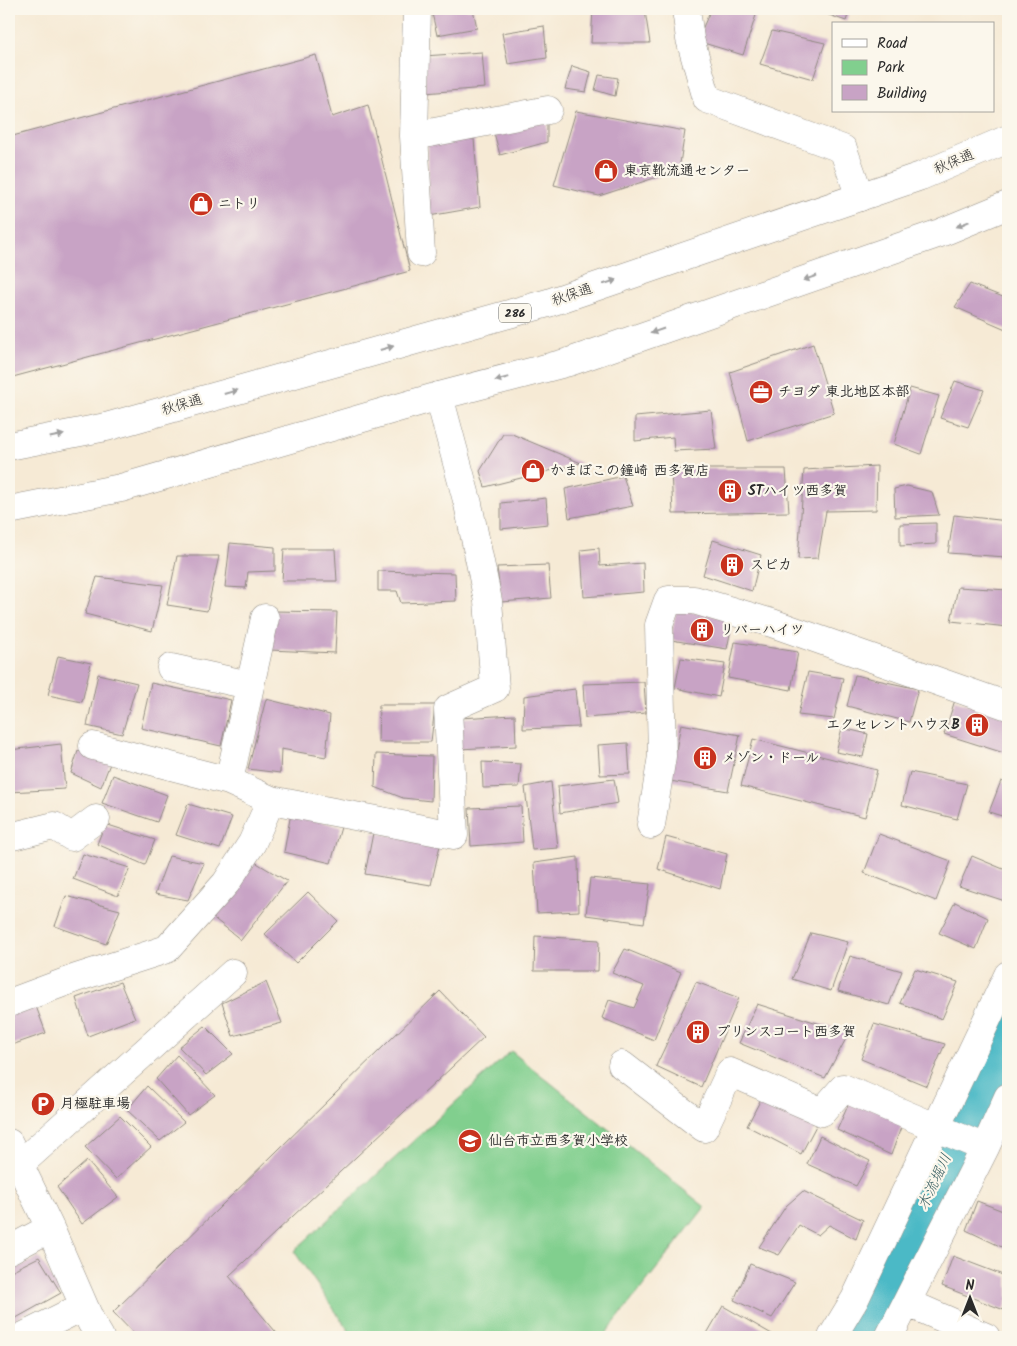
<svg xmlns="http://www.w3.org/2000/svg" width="1017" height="1346" viewBox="0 0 1017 1346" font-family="Kalam,'Klee One',sans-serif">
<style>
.green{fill:#81cf8e;stroke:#567d5c}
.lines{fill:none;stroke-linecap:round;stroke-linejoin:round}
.river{stroke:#4cb9c6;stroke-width:59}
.building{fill:#c8a3c5}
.minor-casing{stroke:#908a80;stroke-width:29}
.highway-casing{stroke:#908a80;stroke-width:29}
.minor{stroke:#fff;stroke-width:28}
.highway{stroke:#fff;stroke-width:28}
.oneway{fill:#a0a0a0}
.labels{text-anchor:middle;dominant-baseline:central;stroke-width:4.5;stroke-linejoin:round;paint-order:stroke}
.shield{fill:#fbf7ec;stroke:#696865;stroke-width:1}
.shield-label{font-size:12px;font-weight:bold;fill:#2b2b2b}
.street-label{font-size:14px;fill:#2b2b2b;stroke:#fbf7ec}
.poi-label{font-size:14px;font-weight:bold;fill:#2b2b2b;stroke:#fbf7ec;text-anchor:start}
.water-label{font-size:15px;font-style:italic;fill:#375d61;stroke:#fbf7ec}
</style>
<rect width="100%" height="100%" fill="#fbf7ec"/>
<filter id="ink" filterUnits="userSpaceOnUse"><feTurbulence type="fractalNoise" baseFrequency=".02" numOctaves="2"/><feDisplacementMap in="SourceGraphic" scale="10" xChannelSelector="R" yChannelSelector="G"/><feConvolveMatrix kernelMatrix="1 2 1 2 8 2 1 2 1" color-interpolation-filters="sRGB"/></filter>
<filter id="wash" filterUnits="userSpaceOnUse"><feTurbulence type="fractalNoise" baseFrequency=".0096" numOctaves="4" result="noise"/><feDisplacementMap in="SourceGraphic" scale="20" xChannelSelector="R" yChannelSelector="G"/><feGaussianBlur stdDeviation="1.12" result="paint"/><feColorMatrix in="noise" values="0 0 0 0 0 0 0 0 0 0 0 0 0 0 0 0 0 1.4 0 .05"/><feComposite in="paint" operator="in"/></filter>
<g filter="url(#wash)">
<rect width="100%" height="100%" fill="#f6ead5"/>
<path class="green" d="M511 1051 705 1207 603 1337H353L294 1251Z"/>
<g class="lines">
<path class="river" d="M858 1337 901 1256 1008 1025"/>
</g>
<g id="blocks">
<path class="building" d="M431 9H473L477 28 437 35Z
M593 9H650L645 11 650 43H591Z
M711 9H746L757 12 743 55 697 41Z
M812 9H850L846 21Z
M544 26 547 58 508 64 502 33Z
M772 31 825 43 813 79 760 64Z
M482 52 485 88 425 93 424 56Z
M316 55 332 117 368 105 410 271 9 378V137Z
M572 66 591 72 586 92 565 89Z
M599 75 618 78 615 96 595 90Z
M576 111 685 131 679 170 599 196 554 185Z
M547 120V142L500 155 493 129Z
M474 139 480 207 429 216 428 143Z
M970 284 1008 299V330L955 307Z
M813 344 834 413 748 441 730 372Z
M955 381 984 390 968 427 940 418Z
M910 388 939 396 921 454 894 444Z
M711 410 716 449 674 451 673 437 635 441V417Z
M503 434H512L581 463 485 487 480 471Z
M877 466 876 510 826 511 818 558 798 559 804 470Z
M671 469H786L789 512 673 514Z
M623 476 633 506 569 518 565 489Z
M907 486 932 492 939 515 895 517 894 489Z
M546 498 548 524 501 529V503Z
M954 515 1008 521 1006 557 948 553Z
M936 523V544L900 546V524Z
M713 540 761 555 752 591 703 575Z
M230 543 275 547V571L248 572 246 588 225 587Z
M599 548 600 566 643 563 644 592 584 597 581 550Z
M284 549H335L337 581H282Z
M177 556H219L207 611 167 605Z
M548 565 551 598 501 602 497 567Z
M378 571 455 573 456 601 401 603 397 591H378Z
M97 577 163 585 152 631 85 614Z
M958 587 1008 590V627L951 621Z
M676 609 733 619 727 649 671 640Z
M273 611 337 612 335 653 270 650Z
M735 642 798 652 791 690 728 678Z
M58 656 91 663 82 702 48 695Z
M681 658 725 664 719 697 675 688Z
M808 672 843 678 834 719 798 715Z
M98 674 137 683 122 734 87 726Z
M855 675 918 689 909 722 847 706Z
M644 682 646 713 585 718 583 684Z
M151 683 231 700 221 746 141 728Z
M575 689 579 727 523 729 524 696Z
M266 699 330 715 326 757 281 749 280 773 248 769Z
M955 700 1008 717V741L1004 753 944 734Z
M379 705H435L431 742H378Z
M515 715 516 746 459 749V718Z
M681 724 740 735 728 791 670 781Z
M842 728 868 734 863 757 836 752Z
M753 739 877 770 865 817 741 786Z
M628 743 630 774 600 775 598 745Z
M61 744 65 789 9 792V750Z
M78 751 111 761 101 787 71 773Z
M376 754 432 756 431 801 403 798 375 787Z
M482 762 521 764 519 787 483 788Z
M910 772 967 784 957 819 902 805Z
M113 775 167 795 157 822 102 803Z
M614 779 618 803 560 813 558 786Z
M1001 781 1008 784V818L989 812Z
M551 782 558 848 532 850 525 787Z
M188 804 232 817 220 849 176 835Z
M521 806 523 842 471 846 469 808Z
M291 813 341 827 331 863 284 852Z
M105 824 155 840 145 865 97 844Z
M373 833 441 841 431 885 365 874Z
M879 834 951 861 936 901 864 873Z
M666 837 727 854 720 889 658 869Z
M83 854 130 868 118 896 73 879Z
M169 856 204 863 188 900 155 894Z
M972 856 1008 871V902L959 886Z
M578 857 579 911 537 913 534 863Z
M255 862 287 881 241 940 211 916Z
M590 878 650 884 644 923 586 915Z
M308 892 338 921 296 963 265 934Z
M66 896 120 910 106 944 55 926Z
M955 902 988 918 976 949 939 933Z
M811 933 848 942 831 991 792 979Z
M535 936 599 940 598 971H534Z
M625 949 681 972 654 1040 602 1018 609 1000 634 1008 644 986 612 973Z
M850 956 902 971 889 1005 838 991Z
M915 969 958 982 942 1019 900 1003Z
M120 982 135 1018 88 1036 76 998Z
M266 982 282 1023 233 1036 222 1003Z
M696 982 739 998 701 1087 656 1066Z
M440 991 484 1037 229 1276 280 1337H137L113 1312Z
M34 1001 46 1033 9 1046V1013Z
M757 1004 849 1033 825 1078 739 1043Z
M874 1024 945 1044 927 1086 861 1059Z
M205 1026 233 1054 206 1075 179 1047Z
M177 1055 215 1095 188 1115 156 1079Z
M147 1086 184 1122 160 1141 127 1110Z
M761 1099 819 1120 801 1154 747 1126Z
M850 1101 904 1119 891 1155 837 1130Z
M120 1116 151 1147 116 1179 85 1147Z
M820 1136 870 1161 856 1186 807 1164Z
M87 1161 118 1197 82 1224 57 1187Z
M803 1191 863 1220 856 1239 829 1225 818 1235 799 1225 779 1255 759 1247 786 1206Z
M977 1201 1008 1213V1250L966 1230Z
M953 1256 1008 1277V1299L1004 1310 942 1286Z
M39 1257 61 1293 9 1322V1272Z
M750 1264 795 1282 772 1318 734 1300Z
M723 1306 777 1337H705Z"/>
</g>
</g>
<g filter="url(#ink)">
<use href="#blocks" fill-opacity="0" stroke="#908a80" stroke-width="1"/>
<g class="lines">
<g class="minor-casing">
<path id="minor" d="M417 9 414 136 421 253
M686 9 690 39 707 99 843 149 860 197
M414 136 548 110
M171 668 249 685
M93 746 229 781 271 800 454 835 448 709 495 688 488 601 468 504 439 396
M229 781 265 618
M651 825 662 756 659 625 668 600H694L772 623 1008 706
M9 837 54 826 72 837 96 819
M9 1003 76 978 167 949 226 883 252 843 271 800
M622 1065 704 1128 730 1072 822 1112 843 1088 985 1148
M9 1143 50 1228 91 1322 100 1337
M19 1165 233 973
M9 1250 50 1228
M908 1303 986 1337
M22 1337 84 1306
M832 1337 855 1299 1008 975
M889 1337 985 1148 1008 1097"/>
</g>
<g class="highway-casing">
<path id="highway" d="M9 446 106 427 548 303 921 176 1008 139
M9 510 121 488 439 396 569 362 940 233 1008 205"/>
</g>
<use href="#minor" class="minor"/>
<use href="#highway" class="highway"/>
</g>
<defs><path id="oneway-solid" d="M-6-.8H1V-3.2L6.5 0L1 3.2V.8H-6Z" transform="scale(1.25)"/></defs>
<g class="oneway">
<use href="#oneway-solid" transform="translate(963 224) rotate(157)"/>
<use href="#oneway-solid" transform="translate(810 278) rotate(161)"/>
<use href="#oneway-solid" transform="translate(610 282) rotate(-19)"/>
<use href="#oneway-solid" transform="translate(657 331) rotate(161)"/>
<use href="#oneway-solid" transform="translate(387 348) rotate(-16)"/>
<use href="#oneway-solid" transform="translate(502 379) rotate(165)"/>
<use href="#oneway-solid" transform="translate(231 392) rotate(-16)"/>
<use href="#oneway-solid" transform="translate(57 436) rotate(-11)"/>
</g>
</g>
<defs>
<g id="shop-disc" transform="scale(1.25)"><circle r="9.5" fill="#c8321e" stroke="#fbf7ec"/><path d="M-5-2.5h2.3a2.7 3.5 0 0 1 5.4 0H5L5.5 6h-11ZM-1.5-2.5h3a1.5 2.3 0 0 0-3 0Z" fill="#fff"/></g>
<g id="office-disc" transform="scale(1.25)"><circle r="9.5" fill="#c8321e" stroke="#fbf7ec"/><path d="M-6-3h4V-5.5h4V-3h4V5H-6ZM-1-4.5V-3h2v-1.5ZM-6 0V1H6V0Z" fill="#fff"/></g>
<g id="building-disc" transform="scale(1.25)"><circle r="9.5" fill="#c8321e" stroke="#fbf7ec"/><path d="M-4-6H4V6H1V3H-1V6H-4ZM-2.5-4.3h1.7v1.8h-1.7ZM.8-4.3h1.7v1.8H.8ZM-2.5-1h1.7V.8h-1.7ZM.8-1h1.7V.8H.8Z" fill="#fff"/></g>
<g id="parking-disc" transform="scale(1.25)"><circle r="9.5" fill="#c8321e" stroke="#fbf7ec"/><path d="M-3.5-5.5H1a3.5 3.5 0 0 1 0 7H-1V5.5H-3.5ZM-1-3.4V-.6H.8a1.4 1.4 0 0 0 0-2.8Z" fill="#fff"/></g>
<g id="school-disc" transform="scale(1.25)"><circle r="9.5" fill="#c8321e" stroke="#fbf7ec"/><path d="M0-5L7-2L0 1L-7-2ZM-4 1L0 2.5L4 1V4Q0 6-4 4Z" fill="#fff"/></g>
</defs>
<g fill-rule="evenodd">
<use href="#shop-disc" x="606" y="171"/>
<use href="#shop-disc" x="201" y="204"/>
<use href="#office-disc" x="761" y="392"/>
<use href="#shop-disc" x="533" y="471"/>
<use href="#building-disc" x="730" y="491"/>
<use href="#building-disc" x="732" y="565"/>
<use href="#building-disc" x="702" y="630"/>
<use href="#building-disc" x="977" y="725"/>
<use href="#building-disc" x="705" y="758"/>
<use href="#building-disc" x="698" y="1032"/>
<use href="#parking-disc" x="43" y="1104"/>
<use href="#school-disc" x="470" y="1141"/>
</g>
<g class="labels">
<rect class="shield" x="499" y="303.5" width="32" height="19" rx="4"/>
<g class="shield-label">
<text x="515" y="313">286</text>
</g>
<g class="street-label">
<text transform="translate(954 162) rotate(-23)">秋保通</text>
<text transform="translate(572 295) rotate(-19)">秋保通</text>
<text transform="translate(182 405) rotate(-16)">秋保通</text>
</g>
<g class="poi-label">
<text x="624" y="171">東京靴流通センター</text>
<text x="218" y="204">ニトリ</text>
<text x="778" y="392">チヨダ 東北地区本部</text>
<text x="550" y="471">かまぼこの鐘崎 西多賀店</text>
<text x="748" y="491">STハイツ西多賀</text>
<text x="750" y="565">スピカ</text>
<text x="720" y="630">リバーハイツ</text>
<text x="960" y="725" text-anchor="end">エクセレントハウスB</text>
<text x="722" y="758">メゾン・ドール</text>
<text x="716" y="1032">プリンスコート西多賀</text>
<text x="60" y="1104">月極駐車場</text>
<text x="488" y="1141">仙台市立西多賀小学校</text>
</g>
<g class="water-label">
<text transform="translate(935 1182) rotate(-65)">木流堀川</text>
</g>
</g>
<rect width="1017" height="1346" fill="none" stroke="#fbf7ec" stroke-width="30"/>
<rect x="832" y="22" width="162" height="90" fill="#fbf7ec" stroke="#a8a59f"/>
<rect x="842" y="39" width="25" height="8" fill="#ffffff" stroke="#a8a59f"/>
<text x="877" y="48" font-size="15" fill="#2b2b2b">Road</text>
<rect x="842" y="60" width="25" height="15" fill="#81cf8e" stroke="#a8a59f"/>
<text x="877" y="72" font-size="15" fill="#2b2b2b">Park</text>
<rect x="842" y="85" width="25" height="15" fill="#c8a3c5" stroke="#a8a59f"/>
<text x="877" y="98" font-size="15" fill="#2b2b2b">Building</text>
<g transform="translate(970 1298)" stroke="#fbf7ec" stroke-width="4" paint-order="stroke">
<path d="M0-4L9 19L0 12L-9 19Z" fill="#2b2b2b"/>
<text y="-8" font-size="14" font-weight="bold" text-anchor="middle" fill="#2b2b2b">N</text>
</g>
</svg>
